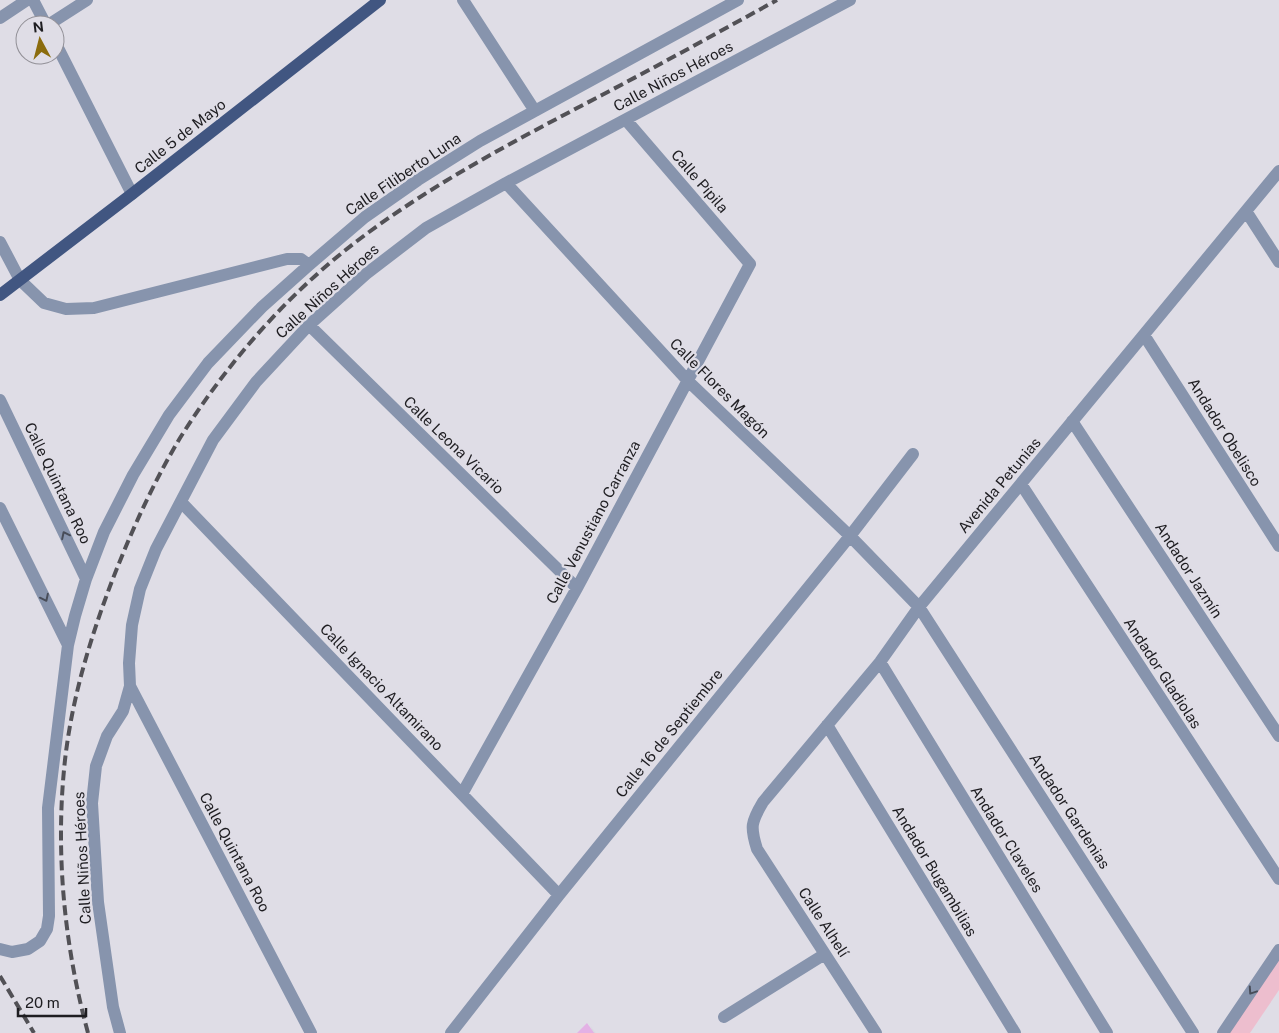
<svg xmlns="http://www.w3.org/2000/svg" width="1279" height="1033" viewBox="0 0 1279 1033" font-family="'Public Sans',sans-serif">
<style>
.green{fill:#edbece}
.building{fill:#e3b1e5;filter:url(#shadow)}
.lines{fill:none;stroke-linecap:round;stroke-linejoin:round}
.minor{stroke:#8794ad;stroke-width:12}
.major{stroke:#415681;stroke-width:12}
.rail{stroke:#525156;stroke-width:4;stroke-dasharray:10 5;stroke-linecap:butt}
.oneway{stroke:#484d59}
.labels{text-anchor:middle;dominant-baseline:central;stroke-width:4.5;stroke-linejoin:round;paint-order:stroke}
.street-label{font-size:15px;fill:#1e1d21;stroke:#dfdde6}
</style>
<defs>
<filter id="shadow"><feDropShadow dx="3" dy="5.5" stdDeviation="1" flood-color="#0004"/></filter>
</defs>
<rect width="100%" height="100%" fill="#dfdde6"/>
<path class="green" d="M1279 959V990L1250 1033H1229Z"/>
<path class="building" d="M587 1023 594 1033H577Z"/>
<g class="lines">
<path class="minor" d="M33 0 46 25
M463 0 535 111
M0 18 27 0
M48 25 87 0
M55 42 132 194
M506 183 688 381 850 536 919 607 1193 1033
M1246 211 1279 262
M0 242 20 280 44 303 66 309 94 308 287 259H301L309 265
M309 325 577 588
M1144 335 1279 546
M0 400 86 579
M1072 421 1279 736
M1021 484 1279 879
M181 502 559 895
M0 508 68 645
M880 662 1107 1033
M130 686 311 1033
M827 725 1015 1033
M462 794 577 588 750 264 626 120
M0 949 12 952 28 949 40 941 47 929 49 916 48 808 68 645 75 616 86 579 104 532 133 475 169 415 208 363 262 307 309 265 365 217 418 180 480 141 738 0
M724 1017 825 954
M120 1033 113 1007 98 902 92 803 96 766 107 736 123 711 130 686 129 663 132 625 140 589 156 549 213 440 256 382 309 325 366 274 426 228 506 183 850 0
M451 1033 559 895 850 536 913 454
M876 1033 757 849C750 827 751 822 763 802L880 662 919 607 1279 171
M1223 1033 1279 950"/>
<path class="major" d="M0 295 132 194 380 0"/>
<path class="rail" d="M0 976 34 1033
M88 1033C64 945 55 851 65 760 72 698 90 639 112 581 131 532 153 483 180 438 229 360 291 290 365 235 439 180 520 138 602 95 661 64 719 32 777 0"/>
</g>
<defs><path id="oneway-chevron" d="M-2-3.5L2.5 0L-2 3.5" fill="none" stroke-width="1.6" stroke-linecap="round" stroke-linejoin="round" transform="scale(1.25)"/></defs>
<g class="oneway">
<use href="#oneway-chevron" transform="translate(65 535) rotate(-116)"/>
<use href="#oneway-chevron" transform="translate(45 598) rotate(64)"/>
<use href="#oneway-chevron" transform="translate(1252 991) rotate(124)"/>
</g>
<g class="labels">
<g class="street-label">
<text transform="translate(673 76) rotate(-28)">Calle Niños Héroes</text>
<text transform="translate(180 136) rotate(-38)">Calle 5 de Mayo</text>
<text transform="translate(403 174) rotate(-34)">Calle Filiberto Luna</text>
<text transform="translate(700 181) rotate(49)">Calle Pípila</text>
<text transform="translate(327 291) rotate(-42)">Calle Niños Héroes</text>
<text transform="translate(720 388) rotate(45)">Calle Flores Magón</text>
<text transform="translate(1225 432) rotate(58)">Andador Obelisco</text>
<text transform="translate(454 445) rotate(44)">Calle Leona Vicario</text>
<text transform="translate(58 483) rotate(64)">Calle Quintana Roo</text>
<text transform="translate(999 485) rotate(-50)">Avenida Petunias</text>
<text transform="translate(593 522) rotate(-62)">Calle Venustiano Carranza</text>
<text transform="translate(1189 570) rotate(57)">Andador Jazmín</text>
<text transform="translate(1163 673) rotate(57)">Andador Gladiolas</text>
<text transform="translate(382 687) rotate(46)">Calle Ignacio Altamirano</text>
<text transform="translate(669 733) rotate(-51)">Calle 16 de Septiembre</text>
<text transform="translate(1070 811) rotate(57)">Andador Gardenias</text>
<text transform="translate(1007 839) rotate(58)">Andador Claveles</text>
<text transform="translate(235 852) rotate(62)">Calle Quintana Roo</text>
<text transform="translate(82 858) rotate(-93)">Calle Niños Héroes</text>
<text transform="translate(935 871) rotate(59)">Andador Bugambilias</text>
<text transform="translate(824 922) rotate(57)">Calle Alhelí</text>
</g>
</g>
<g transform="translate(40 40) rotate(353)"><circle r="24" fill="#dfdde6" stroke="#929097"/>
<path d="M0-4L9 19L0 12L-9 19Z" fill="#8b6c0d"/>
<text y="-8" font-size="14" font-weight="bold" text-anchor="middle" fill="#1e1d21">N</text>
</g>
<path d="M18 1008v8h68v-8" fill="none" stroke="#1e1d21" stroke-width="2.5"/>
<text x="25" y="1008" font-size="15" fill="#1e1d21" stroke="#dfdde6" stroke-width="4" paint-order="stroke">20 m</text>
</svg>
